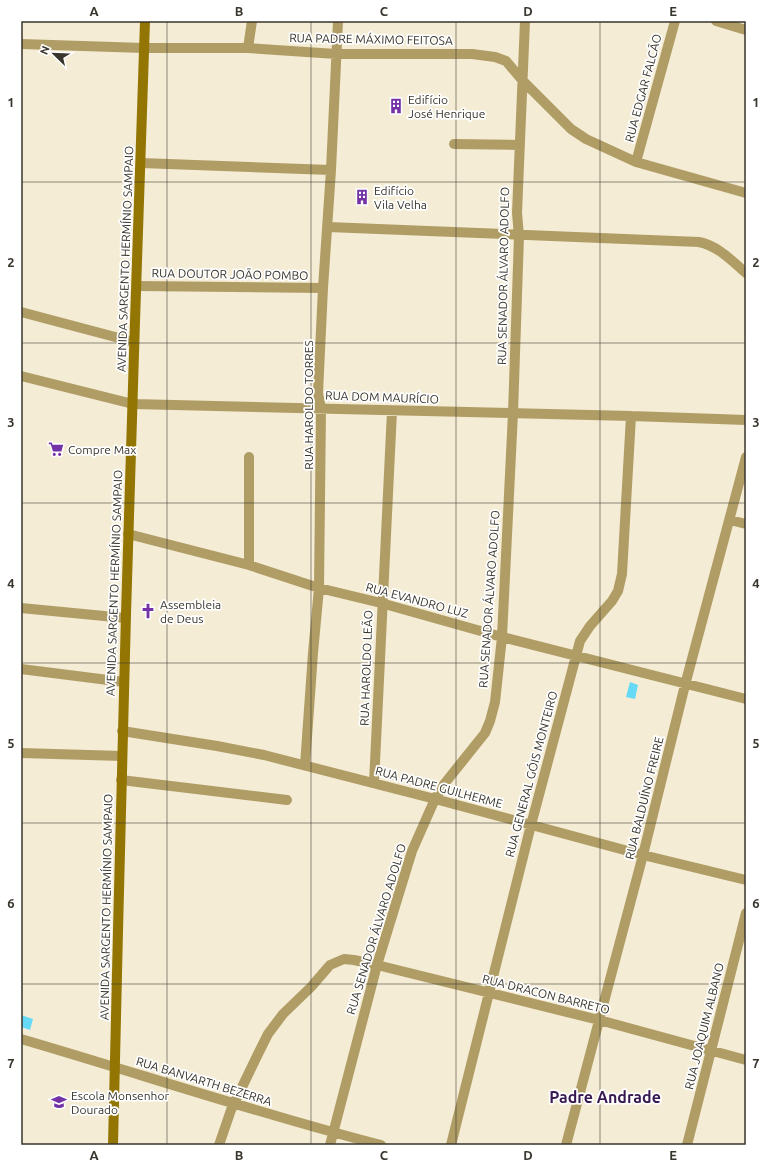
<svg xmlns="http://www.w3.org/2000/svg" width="767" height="1166" viewBox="0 0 767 1166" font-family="Ubuntu,sans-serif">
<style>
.water{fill:#66d9f7}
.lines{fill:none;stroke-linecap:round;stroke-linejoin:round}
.street{stroke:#b09d66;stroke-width:10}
.secondary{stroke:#937504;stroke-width:10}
.grid{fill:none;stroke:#38352c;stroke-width:1;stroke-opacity:0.55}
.labels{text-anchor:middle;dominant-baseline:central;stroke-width:3.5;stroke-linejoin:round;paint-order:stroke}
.street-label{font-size:12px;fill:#38352c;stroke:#fff}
.poi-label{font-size:12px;fill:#38352c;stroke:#fff;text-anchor:start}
.district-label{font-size:16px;font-weight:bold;fill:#371850;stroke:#fff}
.neatline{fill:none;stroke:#38352c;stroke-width:1.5}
.grid-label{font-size:13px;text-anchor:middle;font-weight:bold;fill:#38352c}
</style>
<rect width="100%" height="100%" fill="#f4ecd4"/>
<path class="water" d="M630 682 638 685 635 699 626 697Z
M21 1015 33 1019 30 1030 21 1027Z"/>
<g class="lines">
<path class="street" d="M716 21 746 30
M21 44 144 48H248L336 54H472L495 57 506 61 523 81 571 129 586 139 636 162 746 193
M248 48 252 21
M454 144 520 145
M636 162 675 21
M141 163 331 170
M328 227 699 242C718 246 731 260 746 273
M137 286 323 288
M21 312 134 342
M21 376 133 404 631 416 746 420
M249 457V565
M730 520 746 524
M128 534 249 565 319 588 381 603 502 637 746 699
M21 608 125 618
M21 669 124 682
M122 731 217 746 264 755 435 799 643 855 746 880
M21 753 122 756
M305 765 313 653 319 588 321 409 318 393 323 288 331 170 338 21
M121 780 287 800
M374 783 392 411
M21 1039C141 1074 260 1114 381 1145
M219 1145 231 1110 258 1054 268 1034 283 1014 311 987 330 965 344 959 354 960 377 965 599 1020 746 1060
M330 1145 377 965 412 851 435 799 445 783 485 733 490 721 495 702 502 637 513 413 519 236 517 213 525 21
M451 1145 531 825 576 656 580 641 590 626 612 601 618 591 622 574 631 416
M566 1145 643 855 685 685 746 457
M687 1145 746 913"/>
<path class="secondary" d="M113 1145C118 968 120 791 126 614 131 416 139 219 145 21"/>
</g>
<path class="grid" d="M167 21V1145M311 21V1145M456 21V1145M600 21V1145M21 182H746M21 343H746M21 503H746M21 663H746M21 823H746M21 984H746"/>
<defs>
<g id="building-bare" transform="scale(1.2)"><path d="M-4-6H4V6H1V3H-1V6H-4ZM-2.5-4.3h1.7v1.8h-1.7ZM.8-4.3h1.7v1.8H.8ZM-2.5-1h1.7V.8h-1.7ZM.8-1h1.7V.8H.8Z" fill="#7432a7" stroke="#fff" stroke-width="2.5" paint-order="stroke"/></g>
<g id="supermarket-bare" transform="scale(1.2)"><path d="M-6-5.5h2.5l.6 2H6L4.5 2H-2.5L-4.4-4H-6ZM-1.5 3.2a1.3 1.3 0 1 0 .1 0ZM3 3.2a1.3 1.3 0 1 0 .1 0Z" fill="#7432a7" stroke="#fff" stroke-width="2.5" paint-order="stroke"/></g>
<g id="church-bare" transform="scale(1.2)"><path d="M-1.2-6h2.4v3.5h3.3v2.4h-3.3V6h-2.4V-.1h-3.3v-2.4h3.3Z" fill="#7432a7" stroke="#fff" stroke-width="2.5" paint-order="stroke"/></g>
<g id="school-bare" transform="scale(1.2)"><path d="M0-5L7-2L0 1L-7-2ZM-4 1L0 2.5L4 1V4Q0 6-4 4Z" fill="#7432a7" stroke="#fff" stroke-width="2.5" paint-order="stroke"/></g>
</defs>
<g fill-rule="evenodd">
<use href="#building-bare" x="396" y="106"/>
<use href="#building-bare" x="362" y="197"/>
<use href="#supermarket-bare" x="56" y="449"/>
<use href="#church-bare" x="148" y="611"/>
<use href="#school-bare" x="59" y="1102"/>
</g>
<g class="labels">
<g class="street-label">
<text transform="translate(371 39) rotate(1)">RUA PADRE MÁXIMO FEITOSA</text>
<text transform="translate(643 88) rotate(-75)">RUA EDGAR FALCÃO</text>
<text transform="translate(125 259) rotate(-88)">AVENIDA SARGENTO HERMÍNIO SAMPAIO</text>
<text transform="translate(230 274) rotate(1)">RUA DOUTOR JOÃO POMBO</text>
<text transform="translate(503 276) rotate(-89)">RUA SENADOR ÁLVARO ADOLFO</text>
<text transform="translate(382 397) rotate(2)">RUA DOM MAURÍCIO</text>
<text transform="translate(308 405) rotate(-90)">RUA HAROLDO TORRES</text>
<text transform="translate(114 583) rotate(-88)">AVENIDA SARGENTO HERMÍNIO SAMPAIO</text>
<text transform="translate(489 599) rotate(-86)">RUA SENADOR ÁLVARO ADOLFO</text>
<text transform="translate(417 600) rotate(15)">RUA EVANDRO LUZ</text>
<text transform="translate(366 668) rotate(-88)">RUA HAROLDO LEÃO</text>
<text transform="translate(531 774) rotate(-75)">RUA GENERAL GÓIS MONTEIRO</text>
<text transform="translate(439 787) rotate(15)">RUA PADRE GUILHERME</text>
<text transform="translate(644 798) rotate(-76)">RUA BALDUÍNO FREIRE</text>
<text transform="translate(106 907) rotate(-89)">AVENIDA SARGENTO HERMÍNIO SAMPAIO</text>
<text transform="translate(376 929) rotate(-73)">RUA SENADOR ÁLVARO ADOLFO</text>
<text transform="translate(546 994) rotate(14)">RUA DRACON BARRETO</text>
<text transform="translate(704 1026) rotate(-76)">RUA JOAQUIM ALBANO</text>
<text transform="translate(204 1081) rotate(17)">RUA BANVARTH BEZERRA</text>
</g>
<g class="poi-label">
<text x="408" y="99">Edifício<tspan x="408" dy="14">José Henrique</tspan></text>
<text x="374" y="190">Edifício<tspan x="374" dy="14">Vila Velha</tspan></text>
<text x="68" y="449">Compre Max</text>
<text x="160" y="604">Assembleia<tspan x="160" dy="14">de Deus</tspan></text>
<text x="71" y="1095">Escola Monsenhor<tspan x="71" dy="14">Dourado</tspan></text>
</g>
<g class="district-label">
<text x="605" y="1097">Padre Andrade</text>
</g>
</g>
<rect width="767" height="1166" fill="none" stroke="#ffffff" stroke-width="44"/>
<g transform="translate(54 54) rotate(293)" stroke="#ffffff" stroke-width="3" paint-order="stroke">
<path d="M0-3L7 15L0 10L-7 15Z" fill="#38352c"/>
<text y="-6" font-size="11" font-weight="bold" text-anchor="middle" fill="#38352c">N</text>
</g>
<rect x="22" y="22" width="723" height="1122" class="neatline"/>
<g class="grid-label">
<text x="94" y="16">A</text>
<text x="239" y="16">B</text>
<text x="384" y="16">C</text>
<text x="528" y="16">D</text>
<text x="673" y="16">E</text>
<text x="11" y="107">1</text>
<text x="756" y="107">1</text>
<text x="11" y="267">2</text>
<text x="756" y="267">2</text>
<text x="11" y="427">3</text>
<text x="756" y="427">3</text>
<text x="11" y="588">4</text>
<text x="756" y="588">4</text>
<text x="11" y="748">5</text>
<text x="756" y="748">5</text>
<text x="11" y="908">6</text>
<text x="756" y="908">6</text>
<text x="11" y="1068">7</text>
<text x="756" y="1068">7</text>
<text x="94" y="1160">A</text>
<text x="239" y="1160">B</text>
<text x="384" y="1160">C</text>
<text x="528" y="1160">D</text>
<text x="673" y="1160">E</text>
</g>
</svg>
